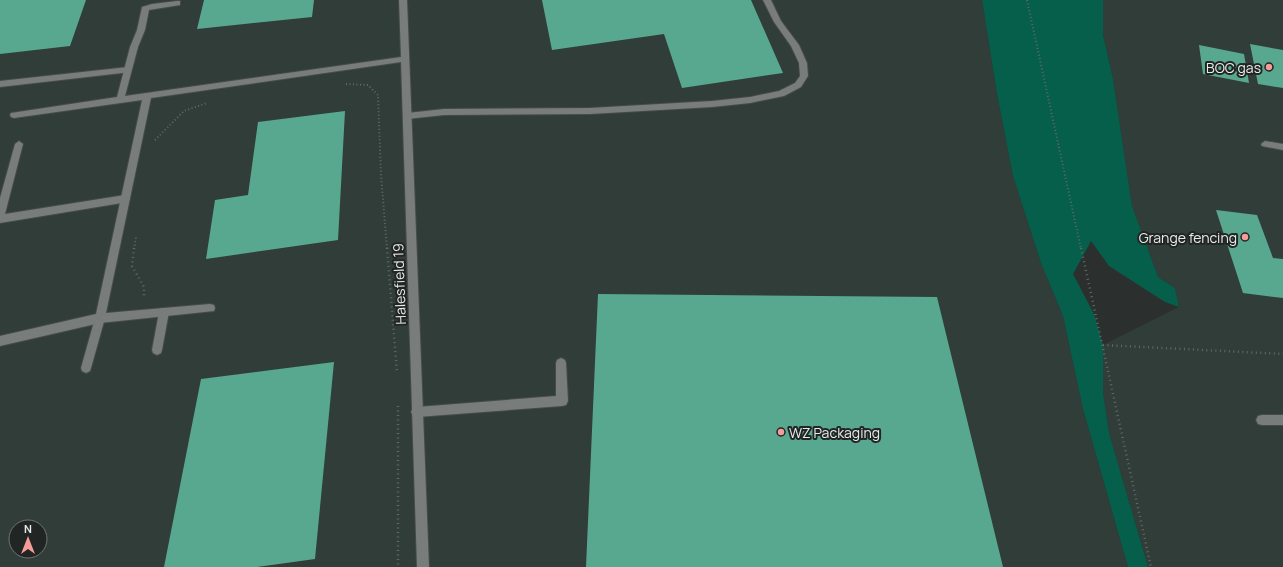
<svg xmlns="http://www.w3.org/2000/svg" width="1283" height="567" viewBox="0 0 1283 567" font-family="Manrope,sans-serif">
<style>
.built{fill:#313d39;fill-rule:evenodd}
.green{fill:#065f4b}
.building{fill:#58a890}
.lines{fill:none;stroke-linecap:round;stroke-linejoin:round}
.lane-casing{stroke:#474b49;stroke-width:2}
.street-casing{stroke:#474b49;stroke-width:2}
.path-far1{stroke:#646867;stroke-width:2;stroke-dasharray:1 2.5;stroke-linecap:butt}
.path{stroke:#646867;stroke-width:2.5;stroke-dasharray:1 3.5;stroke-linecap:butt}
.lane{fill:#787d7b;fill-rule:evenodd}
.street{fill:#787d7b;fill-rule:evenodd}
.poi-dot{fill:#f59b98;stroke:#212624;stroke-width:1.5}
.labels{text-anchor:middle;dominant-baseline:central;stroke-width:4;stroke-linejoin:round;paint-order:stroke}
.poi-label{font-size:14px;fill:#e8ebea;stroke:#212624;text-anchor:end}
.street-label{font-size:14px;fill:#e8ebea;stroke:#212624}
</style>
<rect width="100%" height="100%" fill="#2b302e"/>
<path class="built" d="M0 0H982L997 94 1013 176 1041 263 1063 316 1083 409 1128 567H0ZM16 527H40V551H16Z
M1103 0H1283V567H1148L1109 433 1103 392V345L1179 307 1175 288 1158 277 1132 206 1113 79 1103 35Z"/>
<path class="green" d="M982 0H1103V35L1113 79 1132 206 1158 277 1175 288 1179 307 1165 302 1109 266 1091 241 1073 274 1094 314 1103 345V392L1109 433 1148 567H1128L1083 409 1063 316 1041 263 1013 176 997 94Z"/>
<path class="building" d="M0 0H86L70 46 0 54Z
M204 0H314L312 17 197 29Z
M542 0H751L783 73 682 88 664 34 552 50Z
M1250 44 1283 50V88L1258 84Z
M1199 45 1244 54 1249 83 1203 74Z
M345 111 338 240 206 259 215 200 248 195 258 122Z
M1216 210 1257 215 1273 258 1283 259V298L1243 293Z
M598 294 937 297 1003 567H586Z
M334 362 315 559 257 567H164L201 379Z"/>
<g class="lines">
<g class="lane-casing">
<path id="lane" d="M763 0H771L781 21 799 45 807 63 808 76 801 87 784 96 750 103 712 107 590 114 444 115 407 119 403 116 407 113 444 109 590 108 712 101 750 97 779 91 795 83 800 76 799 63 791 46 774 22Z
M177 1H180V5L149 10 145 30 138 47 137 49H131L130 47 137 30 142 7 152 4Z
M128 67 131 68V72L0 87V81Z
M19 141 23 144 5 214 125 195 130 199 128 202 0 223V198L15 144Z
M1265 141 1283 144V150L1262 146 1261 144Z
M164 308 168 309 169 312 162 350 161 353 157 355 153 353 152 350 159 312 160 309Z
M100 313 104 315 105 318 91 368 90 371 86 373 82 371 81 368 95 318 96 315Z
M561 358 565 360 566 363 568 401 566 405 562 406 417 417 413 416 411 412 413 408 417 407 556 396V363L557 360Z
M1262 415H1283V425H1262L1258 424 1256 420 1258 416Z"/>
</g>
<g class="street-casing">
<path id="street" d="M399 0H407L429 567H417L401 62 151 98 106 313 210 304 214 305 215 308 214 311 100 323 0 346V336L96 314 142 100 14 118 11 117 10 115 11 113 117 97 130 47 134 44 138 47 125 96 401 57Z"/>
</g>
<path class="path-far1" d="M1027 0 1081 249
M346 84 368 85 378 95 381 175 387 249
M155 140 184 111 207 103
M134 249 136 237"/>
<path class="path" d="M134 248 132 266 144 287V298
M387 248 397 373
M1081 248 1151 567
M1103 345 1283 354
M398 406V567"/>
<use href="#lane" class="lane"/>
<use href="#street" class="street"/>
</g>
<g class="poi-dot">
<circle cx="1269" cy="67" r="4"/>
<circle cx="1245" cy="237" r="4"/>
<circle cx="781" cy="432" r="4"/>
</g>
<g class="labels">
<g class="poi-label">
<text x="1261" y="67">BOC gas</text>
<text x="1237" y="237">Grange fencing</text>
<text x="789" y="432" text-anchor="start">WZ Packaging</text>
</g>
<g class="street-label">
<text transform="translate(399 284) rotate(-92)">Halesfield 19</text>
</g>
</g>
<g transform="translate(28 539)"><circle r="19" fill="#212624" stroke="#717573"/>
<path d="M0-3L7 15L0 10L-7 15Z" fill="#f59b98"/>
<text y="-6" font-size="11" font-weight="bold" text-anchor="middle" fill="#e8ebea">N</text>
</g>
</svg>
